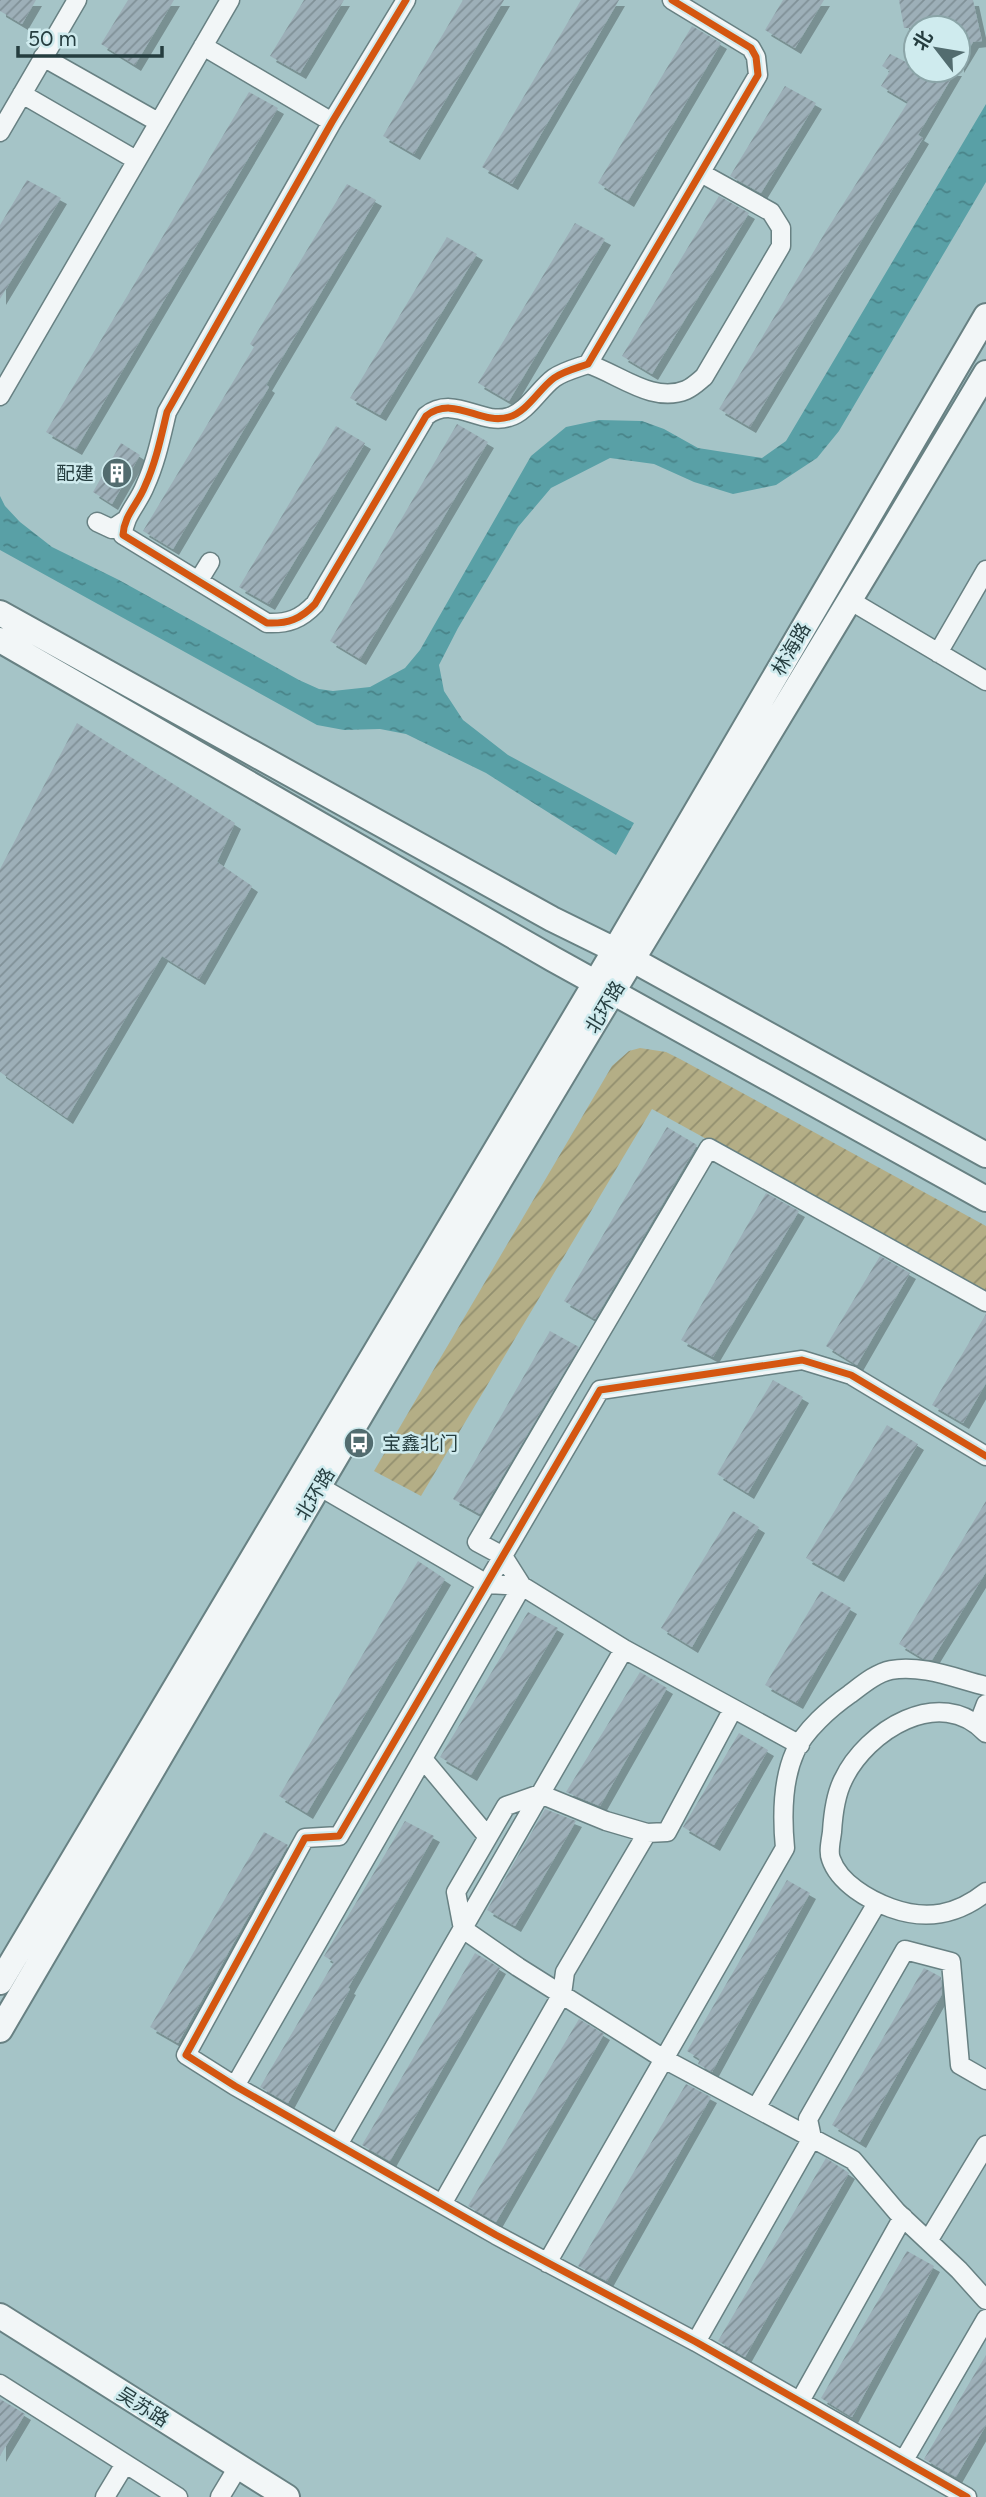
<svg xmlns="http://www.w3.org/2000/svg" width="986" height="2497" viewBox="0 0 986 2497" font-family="Figtree,'Noto Sans SC',sans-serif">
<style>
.garden{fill:url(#garden-furrows)}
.water{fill:url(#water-ripples)}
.building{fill:url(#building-hatch);filter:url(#shadow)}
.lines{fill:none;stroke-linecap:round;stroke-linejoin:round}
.street-casing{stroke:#688183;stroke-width:21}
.secondary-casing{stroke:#688183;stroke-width:28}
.street{stroke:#f2f6f7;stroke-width:18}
.secondary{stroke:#f2f6f7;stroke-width:24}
.cycleway-casing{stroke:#cfebee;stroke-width:11}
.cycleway{stroke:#d45611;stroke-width:7}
.labels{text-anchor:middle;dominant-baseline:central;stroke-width:5;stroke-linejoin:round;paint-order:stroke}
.poi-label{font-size:19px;fill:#253d3f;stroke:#cfebee;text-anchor:end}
.street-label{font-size:19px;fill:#253d3f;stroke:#cfebee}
</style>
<defs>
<pattern id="garden-furrows" width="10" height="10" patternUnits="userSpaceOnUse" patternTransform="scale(1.75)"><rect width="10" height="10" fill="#b4ae86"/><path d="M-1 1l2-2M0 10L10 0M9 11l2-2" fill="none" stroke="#928f6f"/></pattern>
<pattern id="water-ripples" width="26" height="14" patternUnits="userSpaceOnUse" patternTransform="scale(1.75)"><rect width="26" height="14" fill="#59a0a6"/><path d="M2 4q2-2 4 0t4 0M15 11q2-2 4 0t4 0" fill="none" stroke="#498489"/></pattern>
<pattern id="building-hatch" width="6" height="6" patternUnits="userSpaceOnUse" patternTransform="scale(1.75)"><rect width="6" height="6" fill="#9dafb8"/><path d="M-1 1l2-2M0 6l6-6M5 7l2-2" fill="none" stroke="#809097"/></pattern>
<filter id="shadow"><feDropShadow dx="6" dy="6" stdDeviation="0" flood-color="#0004"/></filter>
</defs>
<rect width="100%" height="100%" fill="#a5c4c7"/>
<path class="garden" d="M640 1048 666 1052 680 1059 986 1226V1293L652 1109 421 1496 374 1471 612 1066 629 1051Z"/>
<path class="water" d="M986 104V182L839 431 817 458 776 485 733 494 694 482 654 464 610 458 551 488 518 527 458 628 439 665 444 691 463 720 508 755 634 823 616 855 486 773 406 734 380 729 344 730 317 725 0 550V496L5 506 20 522 52 547 119 580 299 680 319 689 333 691 370 687 405 668 420 650 531 456 566 427 599 420 642 421 664 429 698 448 762 458 786 441Z"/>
<path class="building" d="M0 0H36L22 24 0 11Z
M128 0H174L135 65 101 44Z
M304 0H344L300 73 270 56Z
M463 0H504L414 154 383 136Z
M581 0H619L512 184 482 167Z
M783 0H824L795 48 765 30Z
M899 0H973L982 41 973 42 958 67V28H904Z
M692 26 721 43 628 201 598 183Z
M890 54 916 67V70H956L918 135 923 138 750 427 719 409 826 231 908 102 881 86 890 71 882 66Z
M785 86 816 103 761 193 730 176Z
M249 92 278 108 76 449 46 432Z
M27 180 61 198 0 299V225Z
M347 184 376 200 266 385 269 387 173 549 143 531 254 347 250 344Z
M719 196 749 213 652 374 622 356Z
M575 223 605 239 509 401 478 383Z
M447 237 477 254 380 415 350 398Z
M457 424 488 442 360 659 330 641Z
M336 426 365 443 269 604 239 587Z
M121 443 140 455 112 504 93 492Z
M77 723 235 823 217 862 252 886 199 979 162 956 67 1118 0 1072V869Z
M667 1127 697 1145 595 1319 564 1301Z
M766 1193 799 1211 713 1357 681 1340Z
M880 1256 910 1273 857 1365 826 1346Z
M986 1314V1383L963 1423 932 1405Z
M550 1331 579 1347 480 1514 453 1499Z
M773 1380 803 1397 748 1493 717 1474Z
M887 1425 918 1444 838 1576 806 1558Z
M986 1501V1572L932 1660 924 1659 899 1644Z
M733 1511 759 1527 692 1647 661 1628Z
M418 1561 445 1579 307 1813 279 1796Z
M821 1591 851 1608 797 1703 765 1685Z
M528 1612 558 1628 471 1775 440 1757Z
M640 1672 667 1688 600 1806 566 1792Z
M739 1733 768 1750 714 1845 683 1827Z
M545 1809 576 1821 515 1926 487 1910Z
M405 1821 434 1836 348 1988 350 1989 288 2103 260 2087 334 1962 324 1956Z
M264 1832 288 1845 178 2043 150 2027Z
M787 1880 810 1893 712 2072 698 2064 700 2059 687 2051Z
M475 1953 500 1968 390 2161 362 2145Z
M924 1968 941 1977 942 1994 860 2142 832 2125Z
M579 2019 604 2034 496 2222 468 2206Z
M686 2084 711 2097 607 2281 578 2266Z
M826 2158 849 2173 745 2357 718 2341Z
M907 2251 934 2266 852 2417 821 2398Z
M986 2355V2425L956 2477 924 2459Z
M0 2399 25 2414 0 2456Z"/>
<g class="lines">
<g class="street-casing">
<path id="street" d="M406 0 332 122 167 412C161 437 156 462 145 486 138 504 124 515 123 535L267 623C288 624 301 619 315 604L426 416C454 394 481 426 509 417 527 412 539 389 554 378 564 371 577 368 588 364L758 75 756 57 751 48 672 0
M203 46 332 122
M43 57 158 122
M22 94 136 160
M0 132 77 0
M588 364C619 374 653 404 686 390 693 387 699 381 704 377L781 246V228L771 212 701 173
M0 396 230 0
M97 522 112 529 124 521
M199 580 210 562
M851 601 986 681
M938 653 986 570
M310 1481 487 1584 522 1586 624 1649 800 1745
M978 1725 986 1704
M986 1733C940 1684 866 1731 843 1780 835 1796 833 1815 832 1832 831 1840 828 1852 831 1859 839 1883 869 1900 891 1908 927 1921 957 1915 986 1892
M423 1759 488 1837
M647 1833 606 1821 540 1794 506 1806 456 1892 463 1929 518 1967 664 2059 853 2160 897 2212 959 2270 986 2300
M235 2086 522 1586 503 1556 477 1542 709 1148 986 1302
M756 2108 877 1903
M339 2143 624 1649
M442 2204 562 1994 565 1972 647 1833 667 1832 733 1709
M928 2241 986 2145
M547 2263 785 1848C782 1817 782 1781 795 1752 804 1731 830 1708 850 1694 862 1685 876 1673 891 1670 921 1664 957 1679 986 1686
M696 2342 812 2138 808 2119 905 1950 951 1962 960 2065 986 2080
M0 2384 178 2497
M800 2401 903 2217
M904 2460 986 2319
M105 2497 125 2464
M220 2497 238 2467
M967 2497 696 2342 496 2235 235 2086 186 2055 305 1838 339 1836 600 1390 802 1360 851 1375 986 1456"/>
</g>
<g class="secondary-casing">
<path id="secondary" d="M0 613 552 919 615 950 986 1155
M0 640 553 959 986 1199
M0 1982 615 950 986 316
M0 2030C203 1684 404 1338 611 995 736 788 862 581 986 373
M0 2316 287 2497"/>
</g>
<use href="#street" class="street"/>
<use href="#secondary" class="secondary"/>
<g class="cycleway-casing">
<path id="cycleway" d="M406 0 332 122 167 412C161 437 156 462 145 486 138 504 124 515 123 535L267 623C288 624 301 619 315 604L426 416C454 394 481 426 509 417 527 412 539 389 554 378 564 371 577 368 588 364L758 75 756 57 751 48 672 0
M967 2497 696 2342 496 2235 235 2086 186 2055 305 1838 339 1836 600 1390 802 1360 851 1375 986 1456"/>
</g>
<use href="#cycleway" class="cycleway"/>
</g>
<defs>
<g id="building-disc" transform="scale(1.575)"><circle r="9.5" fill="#526c6f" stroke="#cfebee"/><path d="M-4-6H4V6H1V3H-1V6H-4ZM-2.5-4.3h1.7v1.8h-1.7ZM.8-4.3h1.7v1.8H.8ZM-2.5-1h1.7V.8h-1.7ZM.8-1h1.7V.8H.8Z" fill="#fff"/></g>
<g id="bus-disc" transform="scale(1.575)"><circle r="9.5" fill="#526c6f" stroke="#cfebee"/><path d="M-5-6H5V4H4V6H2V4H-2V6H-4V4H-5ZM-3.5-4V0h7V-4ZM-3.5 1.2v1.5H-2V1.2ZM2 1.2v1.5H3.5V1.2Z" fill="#fff"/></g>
</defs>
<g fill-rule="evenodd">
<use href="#building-disc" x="117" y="473"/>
<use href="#bus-disc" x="359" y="1443"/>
</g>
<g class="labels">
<g class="poi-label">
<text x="94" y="473">配建</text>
<text x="382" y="1443" text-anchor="start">宝鑫北门</text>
</g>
<g class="street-label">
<text transform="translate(791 649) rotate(-60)">林海路</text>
<text transform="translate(605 1007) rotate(-59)">北环路</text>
<text transform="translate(315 1494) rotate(-59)">北环路</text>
<text transform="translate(143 2407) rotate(32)">吴苏路</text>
</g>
</g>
<g transform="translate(937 49) rotate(301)"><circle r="33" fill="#cfebee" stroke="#8ba5a8" stroke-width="2"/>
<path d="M0-5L12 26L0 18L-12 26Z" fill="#526c6f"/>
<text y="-10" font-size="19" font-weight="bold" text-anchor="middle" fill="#253d3f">北</text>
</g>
<path d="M18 46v10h144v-10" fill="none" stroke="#253d3f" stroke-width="3.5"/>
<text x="28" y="46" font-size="21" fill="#253d3f" stroke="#cfebee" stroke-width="5" paint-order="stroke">50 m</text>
</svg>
